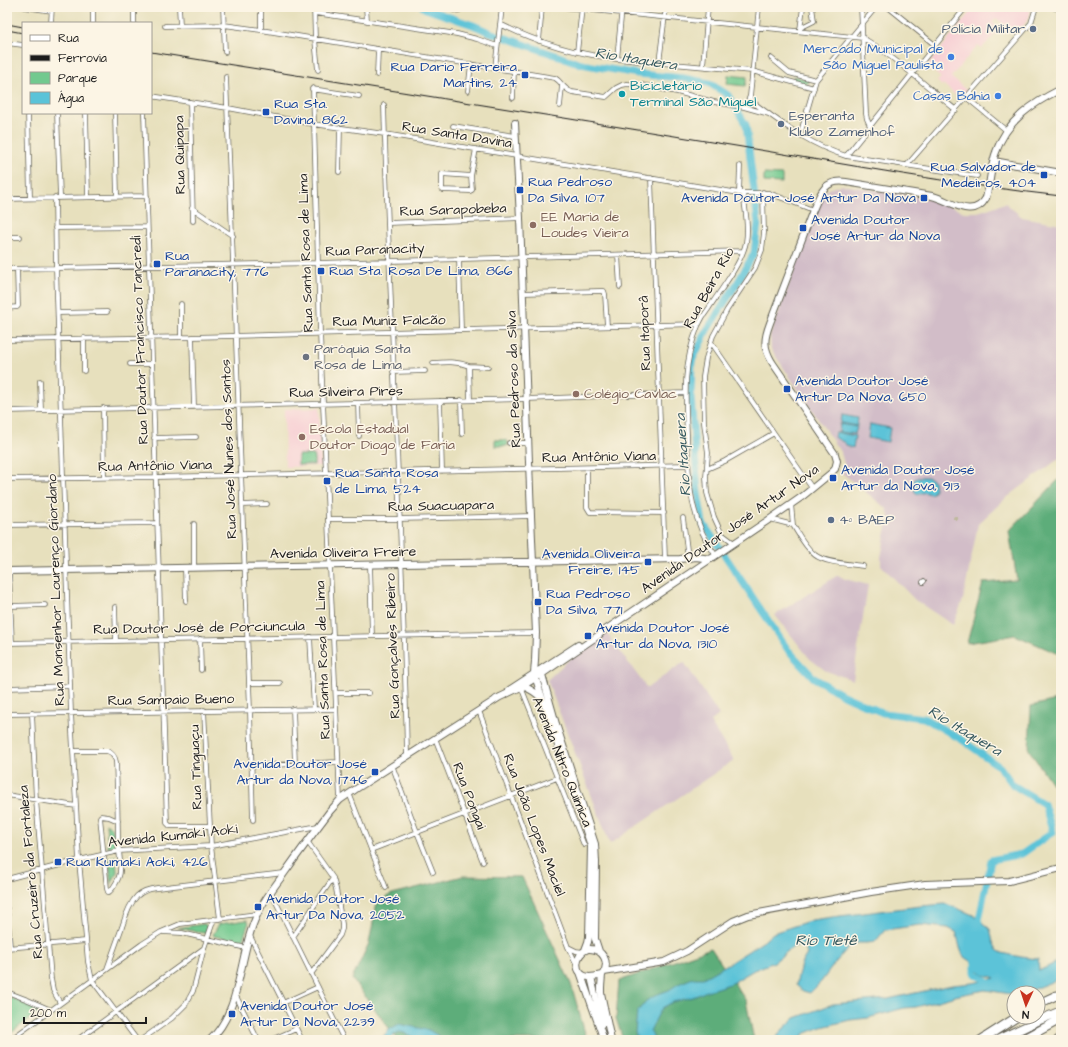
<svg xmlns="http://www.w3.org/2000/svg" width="1068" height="1047" viewBox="0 0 1068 1047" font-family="'Architects Daughter',sans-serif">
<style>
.built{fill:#f7cfd4}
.industrial{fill:#d2bdc8}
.green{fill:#72c98f;stroke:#477256}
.forest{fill:#5dad7a;stroke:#3c644b}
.water{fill:#5bc3d8;stroke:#3c707a}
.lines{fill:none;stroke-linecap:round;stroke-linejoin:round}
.river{stroke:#5bc3d8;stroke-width:7}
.street-tunnel{stroke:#beb99d;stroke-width:4;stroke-dasharray:4 2;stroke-linecap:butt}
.street-casing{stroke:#636154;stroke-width:5.5}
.secondary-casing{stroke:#636154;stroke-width:8}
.primary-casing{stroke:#636154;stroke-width:8}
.highway-casing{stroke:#636154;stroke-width:10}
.street{stroke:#fff;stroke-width:4}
.secondary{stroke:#fff;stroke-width:6}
.primary{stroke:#fff;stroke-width:7}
.highway{stroke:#fff;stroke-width:8}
.rail{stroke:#1c1c1c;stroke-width:1}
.secondary-bridge-casing{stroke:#636154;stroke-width:8;stroke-linecap:butt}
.secondary-bridge{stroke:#fff;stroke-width:6}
.service-dot{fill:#5c6f8a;stroke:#fcf5e5;stroke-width:1.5}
.shop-dot{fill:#3f7fe0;stroke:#fcf5e5;stroke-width:1.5}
.transit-dot{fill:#1a4fb4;stroke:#fcf5e5;stroke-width:1.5}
.culture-dot{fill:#0f9aa8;stroke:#fcf5e5;stroke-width:1.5}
.education-dot{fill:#8d6e63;stroke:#fcf5e5;stroke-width:1.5}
.worship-dot{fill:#6b7280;stroke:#fcf5e5;stroke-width:1.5}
.labels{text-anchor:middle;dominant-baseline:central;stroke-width:3;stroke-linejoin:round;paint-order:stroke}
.service-label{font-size:14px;fill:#4e5e75;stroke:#fcf5e5;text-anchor:start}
.shop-label{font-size:14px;fill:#366cbe;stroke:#fcf5e5;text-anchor:end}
.transit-label{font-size:14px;fill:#164399;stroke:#fcf5e5;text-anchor:start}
.culture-label{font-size:14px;fill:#0d838f;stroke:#fcf5e5;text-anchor:start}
.street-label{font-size:14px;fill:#1c1c1c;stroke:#fcf5e5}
.education-label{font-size:14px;fill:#785e54;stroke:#fcf5e5;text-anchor:start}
.worship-label{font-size:14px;fill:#5b616d;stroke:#fcf5e5;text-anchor:start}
.water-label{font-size:15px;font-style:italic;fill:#32565e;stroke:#fcf5e5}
</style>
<rect width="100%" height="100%" fill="#fcf5e5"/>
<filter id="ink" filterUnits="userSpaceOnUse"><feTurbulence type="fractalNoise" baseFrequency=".025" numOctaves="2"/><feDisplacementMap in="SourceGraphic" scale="8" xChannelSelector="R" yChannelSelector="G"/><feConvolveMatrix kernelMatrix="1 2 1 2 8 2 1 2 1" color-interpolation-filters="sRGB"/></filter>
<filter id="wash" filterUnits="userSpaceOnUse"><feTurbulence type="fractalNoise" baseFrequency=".012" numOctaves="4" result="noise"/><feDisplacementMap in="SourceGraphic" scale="16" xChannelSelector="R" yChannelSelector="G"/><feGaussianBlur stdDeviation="0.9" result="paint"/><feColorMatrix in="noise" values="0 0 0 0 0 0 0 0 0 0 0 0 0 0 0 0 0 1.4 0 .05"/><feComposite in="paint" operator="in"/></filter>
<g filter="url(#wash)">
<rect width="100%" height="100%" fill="#e7e0bd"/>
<path class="built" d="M974 7H1024L1031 11 1026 22 1016 35 996 18 992 22 1000 29 982 48 978 45 951 77 967 91 960 99 943 84 942 86 937 81 941 78 927 66Z
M319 408 321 466 285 467 284 409Z"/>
<path class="industrial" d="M841 185 933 199 964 212H978L1005 203 1022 217 1061 224V457L1005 499 978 524 963 600 953 625 915 600 881 565V557L889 516 887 509 842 473 845 467 841 453 771 349 770 336 821 197 828 189Z
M838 575 845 579 868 585 853 680 826 671 810 659 775 615Z
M607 634 647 688 684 662 719 715 710 722 734 760 610 844 547 680 586 644Z"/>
<path class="green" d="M728 75 747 77 745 86 727 84Z
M793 76H794L809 80V82L806 84 794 81Z
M764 174 782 175V183L764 182Z
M495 440H505L508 442V445L507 446H495Z
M298 455H314V465H298Z
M106 823C115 829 114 836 115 846L108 848Z
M116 856 117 872 111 885 109 858Z
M247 920 249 922 242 942 214 936 213 935 219 924Z
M204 924 206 925 207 927 206 932 204 933 178 928Z
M7 996 40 1010V1011L7 1036Z"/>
<path class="forest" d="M1061 477V655L1015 635 967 643 983 583 1017 580 1009 531Z
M1061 699V797L1029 750 1031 706Z
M463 876 522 877 571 984 587 1040H398L352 979 369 943 377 902 392 894Z
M711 948 746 1001 754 1040H623L616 1018 619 981Z"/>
<path class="water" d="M842 415 858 418 857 426 841 423Z
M840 424 857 427 855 434 839 432Z
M870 424 890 428 888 442 868 438Z
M836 432 855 436 853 448 852 447 851 448 845 444V443L834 437Z
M918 477H928L934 481 935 489 933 493 930 494C923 491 922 494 916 494L914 489 911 485 912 482Z
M945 904 952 906 973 915 990 929 993 942 997 950 1002 953 1021 957 1038 959 1039 971 1061 960V978L1029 991 1011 994 985 990 959 995 916 1007 904 1008 868 1018 850 1020 822 1027 806 1033 797 1040H775L781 1031 795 1018 833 1004 888 999 952 985 973 983 995 978C991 976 986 976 983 975 978 972 976 966 972 962 970 960 967 959 964 956 959 950 959 940 956 932L948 928 920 925 885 930 875 942 867 943H852L835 963 821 982 810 993 803 991 796 985 801 964 807 954 804 944 793 947 774 962 754 970 730 984 707 991 693 997 673 1002 662 1008 658 1015 650 1031 651 1033 652 1034 654 1040H637L635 1032 637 1012 646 1001 658 994 669 990 678 984 693 978H703L728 964 764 941 773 933 812 920 840 916 921 906Z
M399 1024 429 1030 445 1040H421L404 1033 399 1032 394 1035 391 1040H384V1035L390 1029Z"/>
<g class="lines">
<path class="river" d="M423 7 426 9 473 25 489 32 581 64 638 74 683 78 709 83 728 95 746 125 758 223 754 253 739 280 707 330 692 361 691 396 698 493 703 523 788 650 814 678 843 695 883 713 924 718 962 740 1000 767 1013 785 1044 804 1053 832 1022 854 991 860 977 930
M975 958V974L992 984"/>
</g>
</g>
<g filter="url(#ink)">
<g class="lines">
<path class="street-tunnel" d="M955 519V518H958"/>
<g class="street-casing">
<path id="street" d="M25 7 52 11
M93 7V23
M134 7V23
M179 7 180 25
M223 7 225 52
M261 7V30
M314 7 315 39 318 70
M366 7 367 21
M447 7C453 10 459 13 463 7
M563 7 863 38C895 57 926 86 956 110
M861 7 866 114 867 119 870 126
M888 7 935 45
M315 13 457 34 477 39 497 46
M51 23 52 7
M500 24C536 42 577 54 617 59L752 71 814 88
M165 26 224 25 261 30 555 78C562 82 563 89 572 92L606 97 616 88 622 85 627 84 641 85 677 92 714 102 744 107 769 114
M800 28 814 21 812 7
M800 30 803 7
M539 41 542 7
M7 43 23 45
M577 52 582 7
M771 58 789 73 816 80
M617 59 622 7
M659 63 666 7
M703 66 708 7
M495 68 502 7
M377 75 378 49
M226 77 250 710 253 820
M313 88 320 333 340 800
M312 89 359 96
M468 91 471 64
M151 96 228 108 313 124 385 134 739 193H769L813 210
M750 96 753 102 758 106C785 126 813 146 846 156L977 176
M513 98 514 71
M967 98 1007 131
M190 102 193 221
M384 105C390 322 403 539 407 756
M560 106 562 86
M744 107 747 103 750 96 759 7
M28 113 30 198
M57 113 60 197
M86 113 88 197
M115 113 117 196
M144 113 167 823 170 826H209
M453 126 515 136
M800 135 816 80 876 7
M846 156 912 74 966 7
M907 165 1031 23 1036 7
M339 172 340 128
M471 176 442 174V189L443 190 470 191 472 190 471 176 476 149
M651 178 665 559
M739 193 740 166
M55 197 56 268 71 713 79 860 88 962 92 980 137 1040
M7 199 147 196
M192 208 233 236
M388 223 520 218
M55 228 147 227
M7 237H20
M618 255 620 287
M459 259 461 330
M7 269 318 263 743 251
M523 293 600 291H604L605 294 607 326
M181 304V337
M7 308 17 307 18 306 17 269
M58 313 107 312
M192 337 194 407
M84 338V371
M7 340 192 337 699 324
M711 342 812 488
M433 363C445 362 457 361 469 366L470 400
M130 364H152
M469 366 488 367
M393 372 425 371
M40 381 41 410
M461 400 462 434
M440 401 442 471
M358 403 359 436
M103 408 104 477
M7 411 527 399 685 393
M154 438 196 437
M509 443H528
M587 468V507L590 512 664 513
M707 469 725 461 774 433
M7 479 156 477 688 465
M242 505 267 504
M683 518 688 558
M328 519H399L531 516
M770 519 793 525 791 504
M194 524V568
M7 525 157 523
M793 525C799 535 805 547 815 555 825 563 850 564 863 566
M734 543 722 534 719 528 714 517 707 493 706 477 708 453 704 423 703 377 706 358 713 336 727 310 755 268 762 250 764 233 763 192
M716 556C689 520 688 476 687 434 685 395 683 363 698 326 701 319 705 313 709 308 721 289 742 263 746 242 749 226 745 209 743 193
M370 564 372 636
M185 568 186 601
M9 571 12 643
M923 582 924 581
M10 606 45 605
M115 607 116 641
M310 637 314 709
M200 639 201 670
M7 643 536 633
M249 683H280
M521 687 584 845
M7 688 70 686
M336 693H369
M293 709 295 764
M204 710 211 846 220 919
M479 711 568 947 577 965
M32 713 36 800 42 870 51 979 53 990 60 1003
M7 714 336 709
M435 738 483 862
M73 751H107C113 753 115 756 116 762 117 789 118 816 118 843 119 852 121 862 120 871 120 877 114 888 109 892H108L107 889 100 817 101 816 109 817 118 821
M392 765 417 832 433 872
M251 766 338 762
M349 793 386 888
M7 795 76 806
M307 841 333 878 336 889 342 924V929L340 935 311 974
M371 850 557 778
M7 879 79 860 119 851 136 850 211 846 318 826
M271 892 344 1040
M7 909 10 947
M163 932 182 933 246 948
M250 936 302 1040
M293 937 333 878
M568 947 576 951 583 952
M7 948 86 941
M107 969C112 955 117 941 122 927 125 917 129 904 137 896 142 891 149 889 157 888L284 873
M7 992 28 1000 51 1010
M235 994 258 1040
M283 1003 318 987
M10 1040 142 944 161 932 180 924 257 914
M77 1040 204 948
M141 1040 172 1018 186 1004 193 991 204 948 214 919
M271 1040 296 1029"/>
</g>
<g class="secondary-casing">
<path id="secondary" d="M515 123 520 218 531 516 536 633 535 661 534 673 591 846 589 937 588 942 585 950
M994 161 1061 173
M989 185C991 174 992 162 996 152 1007 120 1033 103 1061 89
M7 571 680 559 696 557 711 559
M541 671 556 724 595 844 596 862 595 939 599 951
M523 686C530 689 536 692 541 698
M509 690 578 645
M496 699 521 687 542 674 599 635 602 632 770 519 803 496 831 473 835 469 837 461 835 454 772 362C763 347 764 339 770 323L813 210C820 193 825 179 846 182L932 196C950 200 973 221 986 198
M588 949C603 948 611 963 602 975 598 976 594 977 589 977 573 975 574 954 588 949Z
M580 972 604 1040
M604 972 664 962 687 951 733 921 748 915 871 892 925 884 1009 881 1061 868
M602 975 601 987V993L611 1040
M591 977 602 1024
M210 1040C243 1009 238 953 258 913 264 900 274 887 283 875 298 854 314 832 330 811L340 800 356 789 500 697"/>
</g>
<g class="primary-casing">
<path id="primary" d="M1056 7 1061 8"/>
</g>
<g class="highway-casing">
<path id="highway" d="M1038 1004 1055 996 1061 995
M981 1040 1017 1017
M997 1040 1042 1019 1061 1011
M1022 1040 1061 1019
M1058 1040 1061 1039"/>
</g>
<use href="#street" class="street"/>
<use href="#secondary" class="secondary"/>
<use href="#primary" class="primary"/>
<use href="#highway" class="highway"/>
<path class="rail" d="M7 24 23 27
M7 30 23 33
M151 52C346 83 541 114 736 146 844 164 952 184 1061 196"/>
<g class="secondary-bridge-casing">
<path id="secondary-bridge" d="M986 198 989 185"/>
</g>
<use href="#secondary-bridge" class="secondary-bridge"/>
</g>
</g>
<g class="service-dot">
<circle cx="1033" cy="29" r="4"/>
<circle cx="781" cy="124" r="4"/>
<circle cx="831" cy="520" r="4"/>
</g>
<g class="shop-dot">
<circle cx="951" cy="57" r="4"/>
<circle cx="998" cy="96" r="4"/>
</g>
<g class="transit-dot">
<rect x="521" y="71" width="8" height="8" rx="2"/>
<rect x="262" y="108" width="8" height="8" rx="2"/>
<rect x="1040" y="171" width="8" height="8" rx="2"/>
<rect x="516" y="186" width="8" height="8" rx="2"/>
<rect x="920" y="194" width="8" height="8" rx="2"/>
<rect x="799" y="224" width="8" height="8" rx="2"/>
<rect x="153" y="260" width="8" height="8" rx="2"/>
<rect x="317" y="267" width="8" height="8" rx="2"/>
<rect x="783" y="385" width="8" height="8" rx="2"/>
<rect x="829" y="474" width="8" height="8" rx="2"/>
<rect x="323" y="477" width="8" height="8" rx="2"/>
<rect x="644" y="558" width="8" height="8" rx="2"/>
<rect x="534" y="598" width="8" height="8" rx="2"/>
<rect x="584" y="632" width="8" height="8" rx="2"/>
<rect x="371" y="768" width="8" height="8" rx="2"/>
<rect x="54" y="858" width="8" height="8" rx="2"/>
<rect x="254" y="903" width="8" height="8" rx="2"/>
<rect x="228" y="1010" width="8" height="8" rx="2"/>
</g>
<circle class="culture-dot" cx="622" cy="94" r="4"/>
<g class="education-dot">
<circle cx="533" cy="225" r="4"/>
<circle cx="576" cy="394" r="4"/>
<circle cx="302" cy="437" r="4"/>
</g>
<circle class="worship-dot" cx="306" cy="357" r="4"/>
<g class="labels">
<g class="service-label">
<text x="1025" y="29" text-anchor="end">Polícia Militar</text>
<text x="789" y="116">Esperanta<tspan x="789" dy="16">Klubo Zamenhof</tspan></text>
<text x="839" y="520">4º BAEP</text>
</g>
<g class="shop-label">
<text x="943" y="49">Mercado Municipal de<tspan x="943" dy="16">São Miguel Paulista</tspan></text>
<text x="990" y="96">Casas Bahia</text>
</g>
<g class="transit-label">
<text x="517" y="67" text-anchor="end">Rua Dario Ferreira<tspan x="517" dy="16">Martins, 24</tspan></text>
<text x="274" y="104">Rua Sta.<tspan x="274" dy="16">Davina, 862</tspan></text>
<text x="1036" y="167" text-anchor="end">Rua Salvador de<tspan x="1036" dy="16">Medeiros, 404</tspan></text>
<text x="528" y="182">Rua Pedroso<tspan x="528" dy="16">Da Silva, 107</tspan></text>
<text x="916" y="198" text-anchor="end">Avenida Doutor José Artur Da Nova</text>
<text x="811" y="220">Avenida Doutor<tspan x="811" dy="16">José Artur da Nova</tspan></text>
<text x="165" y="256">Rua<tspan x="165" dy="16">Paranacity, 776</tspan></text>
<text x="329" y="271">Rua Sta. Rosa De Lima, 866</text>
<text x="795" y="381">Avenida Doutor José<tspan x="795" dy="16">Artur Da Nova, 650</tspan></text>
<text x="841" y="470">Avenida Doutor José<tspan x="841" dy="16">Artur da Nova, 913</tspan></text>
<text x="335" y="473">Rua Santa Rosa<tspan x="335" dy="16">de Lima, 524</tspan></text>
<text x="640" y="554" text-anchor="end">Avenida Oliveira<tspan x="640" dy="16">Freire, 145</tspan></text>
<text x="546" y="594">Rua Pedroso<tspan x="546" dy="16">Da Silva, 771</tspan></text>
<text x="596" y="628">Avenida Doutor José<tspan x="596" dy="16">Artur da Nova, 1310</tspan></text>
<text x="367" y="764" text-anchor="end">Avenida Doutor José<tspan x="367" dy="16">Artur da Nova, 1746</tspan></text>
<text x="66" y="862">Rua Kumaki Aoki, 426</text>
<text x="266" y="899">Avenida Doutor José<tspan x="266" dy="16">Artur Da Nova, 2052</tspan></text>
<text x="240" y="1006">Avenida Doutor José<tspan x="240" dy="16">Artur Da Nova, 2239</tspan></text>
</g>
<g class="culture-label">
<text x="630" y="86">Bicicletário<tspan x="630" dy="16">Terminal São Miguel</tspan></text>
</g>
<g class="street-label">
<text transform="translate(457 135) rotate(9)">Rua Santa Davina</text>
<text transform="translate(180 155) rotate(-91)">Rua Quipapa</text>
<text transform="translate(453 210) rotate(-2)">Rua Sarapobeba</text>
<text transform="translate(375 250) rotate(-2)">Rua Paranacity</text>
<text transform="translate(306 253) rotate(-92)">Rua Santa Rosa de Lima</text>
<text transform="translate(709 288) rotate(-61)">Rua Beira Rio</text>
<text transform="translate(389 321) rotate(-1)">Rua Muniz Falcão</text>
<text transform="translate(645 333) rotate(-92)">Rua Itaporâ</text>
<text transform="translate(140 340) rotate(-92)">Rua Doutor Francisco Tancredi</text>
<text transform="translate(514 379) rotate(-92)">Rua Pedroso da Silva</text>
<text transform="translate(346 392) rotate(-1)">Rua Silveira Pires</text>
<text transform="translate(229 449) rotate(-92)">Rua José Nunes dos Santos</text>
<text transform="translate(599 457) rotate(-1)">Rua Antônio Viana</text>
<text transform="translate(155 466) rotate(-1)">Rua Antônio Viana</text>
<text transform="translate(441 506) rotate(-1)">Rua Suacuapara</text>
<text transform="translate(730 529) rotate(-35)">Avenida Doutor José Artur Nova</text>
<text transform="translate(343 553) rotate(-1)">Avenida Oliveira Freire</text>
<text transform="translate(56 590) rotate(-92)">Rua Monsenhor Lourenço Giordano</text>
<text transform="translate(199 628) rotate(-1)">Rua Doutor José de Porciuncula</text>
<text transform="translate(393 646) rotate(-92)">Rua Gonçalves Ribeiro</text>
<text transform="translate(323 660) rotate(-92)">Rua Santa Rosa de Lima</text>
<text transform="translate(171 700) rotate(-1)">Rua Sampaio Bueno</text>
<text transform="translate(562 762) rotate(68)">Avenida Nitro Química</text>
<text transform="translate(196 767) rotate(-92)">Rua Tinguaçu</text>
<text transform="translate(469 796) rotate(69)">Rua Pongai</text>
<text transform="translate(534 825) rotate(69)">Rua João Lopes Maciel</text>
<text transform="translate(173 836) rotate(-6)">Avenida Kumaki Aoki</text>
<text transform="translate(31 872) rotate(-95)">Rua Cruzeiro da Fortaleza</text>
</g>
<g class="education-label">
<text x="541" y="217">EE Maria de<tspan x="541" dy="16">Loudes Vieira</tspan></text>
<text x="584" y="394">Colégio Cavlac</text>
<text x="310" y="429">Escola Estadual<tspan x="310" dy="16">Doutor Diogo de Faria</tspan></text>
</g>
<g class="worship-label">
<text x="314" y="349">Paróquia Santa<tspan x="314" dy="16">Rosa de Lima</tspan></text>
</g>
<g class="water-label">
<text transform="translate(636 59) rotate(9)">Rio Itaquera</text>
<text transform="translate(683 455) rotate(-94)">Rio Itaquera</text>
<text transform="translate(965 731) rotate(31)">Rio Itaquera</text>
<text x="826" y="940">Rio Tietê</text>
</g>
</g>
<rect width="1068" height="1047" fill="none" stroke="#fcf5e5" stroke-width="24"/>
<rect x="22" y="22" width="130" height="92" fill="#fcf5e5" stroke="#a29e95"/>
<rect x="30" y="35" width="20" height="6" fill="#ffffff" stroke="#a29e95"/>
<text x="58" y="42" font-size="12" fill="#1c1c1c">Rua</text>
<rect x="30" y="55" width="20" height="6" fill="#1c1c1c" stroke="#a29e95"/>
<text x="58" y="62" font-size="12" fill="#1c1c1c">Ferrovia</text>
<rect x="30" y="72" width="20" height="12" fill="#72c98f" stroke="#a29e95"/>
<text x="58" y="82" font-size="12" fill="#1c1c1c">Parque</text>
<rect x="30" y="92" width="20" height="12" fill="#5bc3d8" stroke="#a29e95"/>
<text x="58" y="102" font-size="12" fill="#1c1c1c">Água</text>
<g transform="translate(1026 1005) rotate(183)"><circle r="19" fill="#fcf5e5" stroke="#a29e95"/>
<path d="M0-3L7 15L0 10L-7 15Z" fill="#c8321e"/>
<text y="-6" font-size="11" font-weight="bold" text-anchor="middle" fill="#1c1c1c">N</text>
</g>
<path d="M24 1017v6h122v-6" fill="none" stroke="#1c1c1c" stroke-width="2"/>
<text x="30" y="1017" font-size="12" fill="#1c1c1c" stroke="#fcf5e5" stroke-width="3" paint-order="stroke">200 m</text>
</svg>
